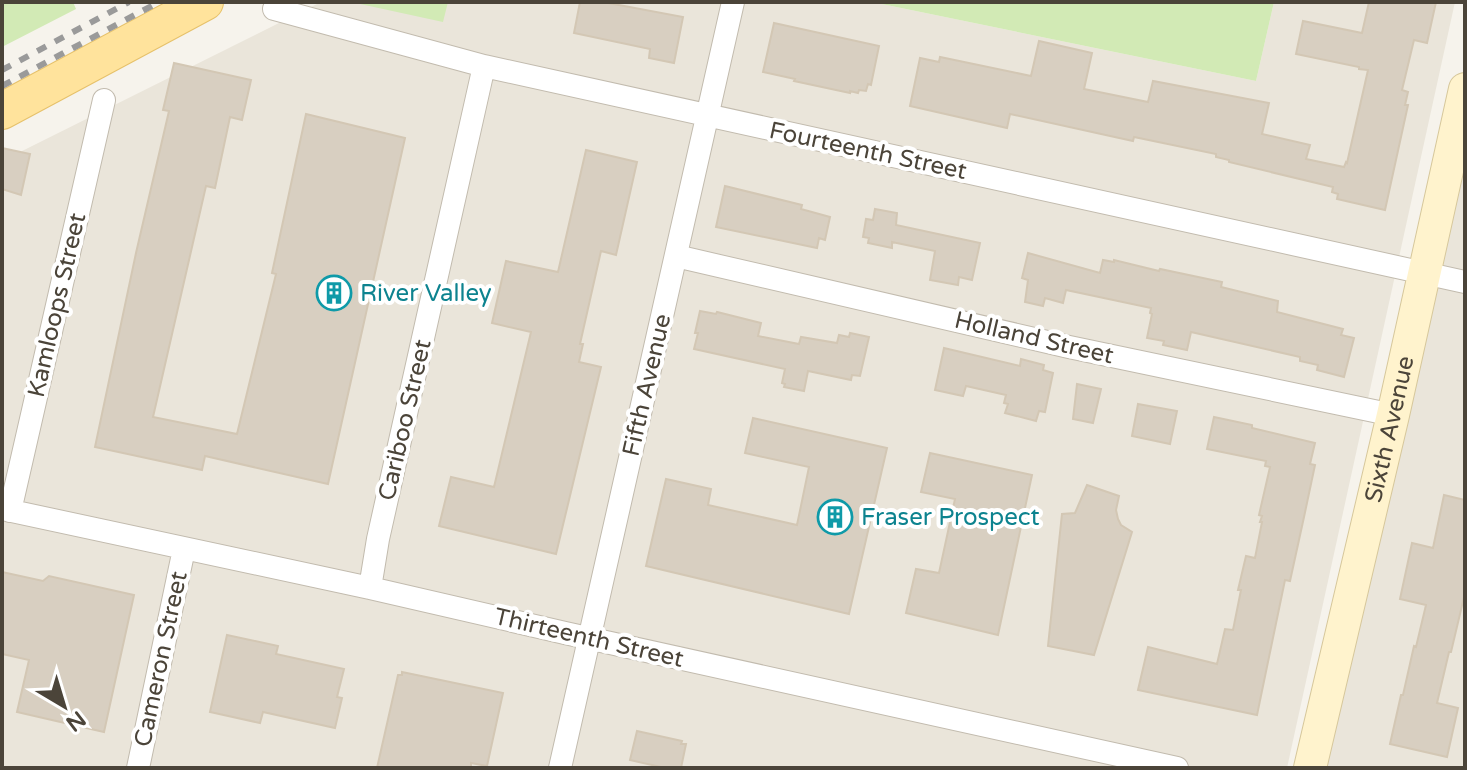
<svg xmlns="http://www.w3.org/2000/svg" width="1467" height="770" viewBox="0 0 1467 770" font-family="'Varela Round',sans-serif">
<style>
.residential{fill:#eae5da}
.green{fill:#d2eab5}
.building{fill:#d8cfc1;stroke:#d3c7b4;stroke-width:2}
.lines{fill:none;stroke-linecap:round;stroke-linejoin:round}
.street-casing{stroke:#c2bbae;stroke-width:24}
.secondary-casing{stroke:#d6c79b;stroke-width:34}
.primary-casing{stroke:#e6c16a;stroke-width:38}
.street{stroke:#fff;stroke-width:22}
.secondary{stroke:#fff3cd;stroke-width:32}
.primary{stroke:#ffe39c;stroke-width:36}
.rail{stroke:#9a9a9a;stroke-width:6;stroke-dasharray:10 10;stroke-linecap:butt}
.labels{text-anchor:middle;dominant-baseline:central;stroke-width:8;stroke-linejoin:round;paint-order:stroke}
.street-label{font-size:24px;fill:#4b4439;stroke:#fff}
.culture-label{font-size:24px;fill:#0d838f;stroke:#fff;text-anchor:start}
</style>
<rect width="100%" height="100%" fill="#f6f3ec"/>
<path class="residential" d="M321 2H872L1256 81 1274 2H1455L1287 768H2V161Z
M1465 89V768H1310Z"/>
<path class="green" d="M2 2H73L76 9 2 47Z
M351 2H448L443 22Z
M872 2H1274L1256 81Z"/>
<path class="building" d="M580 2H603L683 17 674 63 649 58 650 49 574 33Z
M1369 2H1436L1427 43 1414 40 1402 90 1408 92 1405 105H1408L1385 210 1337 199 1338 194 1332 192 1333 187 1229 162V160L1216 157V154L1134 137 1133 141 1010 114 1007 128 910 106 920 58 939 62 940 57 1031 76 1039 41 1092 53 1084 89 1148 102 1153 81 1269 103 1262 134 1310 145 1306 159 1344 167 1346 162 1347 163 1368 70 1359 69V67L1296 54 1303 21 1362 33Z
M774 23 879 46 871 85 868 84 866 91 859 90 858 93 850 91V93L794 81 795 79 763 72Z
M174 63 251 80 242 120 230 117 215 188 206 186 153 417 237 434 276 274 272 273 306 114 405 138 328 484 205 456 202 470 95 447 136 253 169 111 163 110Z
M2 148 30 154 21 195 2 189Z
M586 150 637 162 616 255 601 251 580 344H583L579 362 601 367 556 554 439 526 451 477 494 487 531 332 492 323 506 261 558 272Z
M725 186 802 205 801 209 830 217 825 240 819 238 817 248 716 227Z
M875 209 897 213 896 225 980 243 972 280 959 277 958 285 930 280 935 251 892 242V248L868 243 869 238 863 237 866 219 873 220Z
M1028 253 1100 273 1103 260 1114 262V260L1159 271 1160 269 1222 282 1221 287 1278 301 1277 312 1343 329 1341 335 1354 338 1344 377 1317 370 1318 365 1300 361V357L1191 332 1187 350 1163 345 1164 341 1147 338 1152 314 1150 313 1151 308 1066 290 1063 303 1045 298 1043 306 1025 302 1028 280 1022 278Z
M700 311 716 314 717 312 761 323 758 336 799 344 801 337 837 343 839 335 849 337 850 333 869 337 860 376 852 375 851 380 808 371 804 391 784 387 785 384 782 383 785 369 694 349 698 333H695Z
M944 348 1020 366 1021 359 1044 365 1043 370 1053 373 1045 412 1039 411 1036 421 1005 413 1008 404 1004 403 1006 395 966 386 963 396 935 390Z
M1077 384 1101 389 1093 423 1073 419Z
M1138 404 1177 411 1170 444 1132 436Z
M1214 417 1252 425V428L1315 443 1310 464 1315 465 1304 517 1290 581 1285 580 1257 715 1138 690 1148 647 1217 664 1225 629 1233 630 1241 590H1238L1246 556 1255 558 1262 522H1260L1262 516 1259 515 1270 467 1265 466 1266 461 1207 449Z
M753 418 887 448 849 614 646 566 666 479 711 489 708 505 797 525 809 467 745 453Z
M930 453 1032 475 998 635 906 613 916 569 939 573 955 499 921 492Z
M1087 485 1119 496 1116 510 1118 519 1121 525 1132 532 1094 655 1048 646 1062 514 1075 513Z
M1444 495 1465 500V593L1451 652H1449L1437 703 1458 708 1447 757 1390 744 1401 695H1403L1414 646 1416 647 1426 605 1400 599 1412 543 1433 548Z
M2 572 43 581 49 576 134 595 104 732 17 712 29 660 2 654Z
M227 635 278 646 276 654 344 669 337 697 342 698 335 728 263 712 260 723 210 712Z
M402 672 503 693 487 766 471 763V768H377L398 675H402Z
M637 731 682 741 681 744H686L681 768H665L630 760Z"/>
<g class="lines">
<g class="street-casing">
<path id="street" d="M274 9 484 66 1465 282
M676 256 1069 347 1393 415
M2 509 370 588 565 633 1177 768
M10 511 104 100
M370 588 378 539 484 66
M138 768 184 549
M560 768 733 2"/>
</g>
<g class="secondary-casing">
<g id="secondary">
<path id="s1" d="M1310 768 1393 415 1465 89"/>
</g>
</g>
<g class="primary-casing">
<path id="primary" d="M2 111 205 2"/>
</g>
<use href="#street" class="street"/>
<use href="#secondary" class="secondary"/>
<use href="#primary" class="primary"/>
<path class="rail" d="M2 70 129 2
M2 86 159 2"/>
</g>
<defs>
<g id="building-ring" transform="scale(1.8)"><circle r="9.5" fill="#fff" stroke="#0f9aa8" stroke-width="1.5"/><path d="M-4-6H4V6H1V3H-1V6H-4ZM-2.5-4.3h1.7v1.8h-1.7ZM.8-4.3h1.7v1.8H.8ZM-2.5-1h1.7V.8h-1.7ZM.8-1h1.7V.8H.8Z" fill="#0f9aa8"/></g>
</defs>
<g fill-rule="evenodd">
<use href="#building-ring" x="334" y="293"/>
<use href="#building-ring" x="835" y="517"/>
</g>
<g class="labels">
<g class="street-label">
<text transform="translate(868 151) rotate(12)">Fourteenth Street</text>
<text transform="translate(57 305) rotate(-77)">Kamloops Street</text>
<text transform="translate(1034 338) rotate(13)">Holland Street</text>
<text transform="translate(647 385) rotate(-77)">Fifth Avenue</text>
<text transform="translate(405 420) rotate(-77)">Cariboo Street</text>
<text stroke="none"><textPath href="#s1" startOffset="348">Sixth Avenue</textPath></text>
<text transform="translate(589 638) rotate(13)">Thirteenth Street</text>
<text transform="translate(161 659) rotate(-78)">Cameron Street</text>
</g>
<g class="culture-label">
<text x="360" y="293">River Valley</text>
<text x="861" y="517">Fraser Prospect</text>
</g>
</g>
<rect width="1467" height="770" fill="none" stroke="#4b4439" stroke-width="8"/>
<g transform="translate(64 706) rotate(142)" stroke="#ffffff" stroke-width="6" paint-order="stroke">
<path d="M0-6L14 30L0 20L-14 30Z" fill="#4b4439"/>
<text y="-12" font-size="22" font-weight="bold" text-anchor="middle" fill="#4b4439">N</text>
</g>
</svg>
